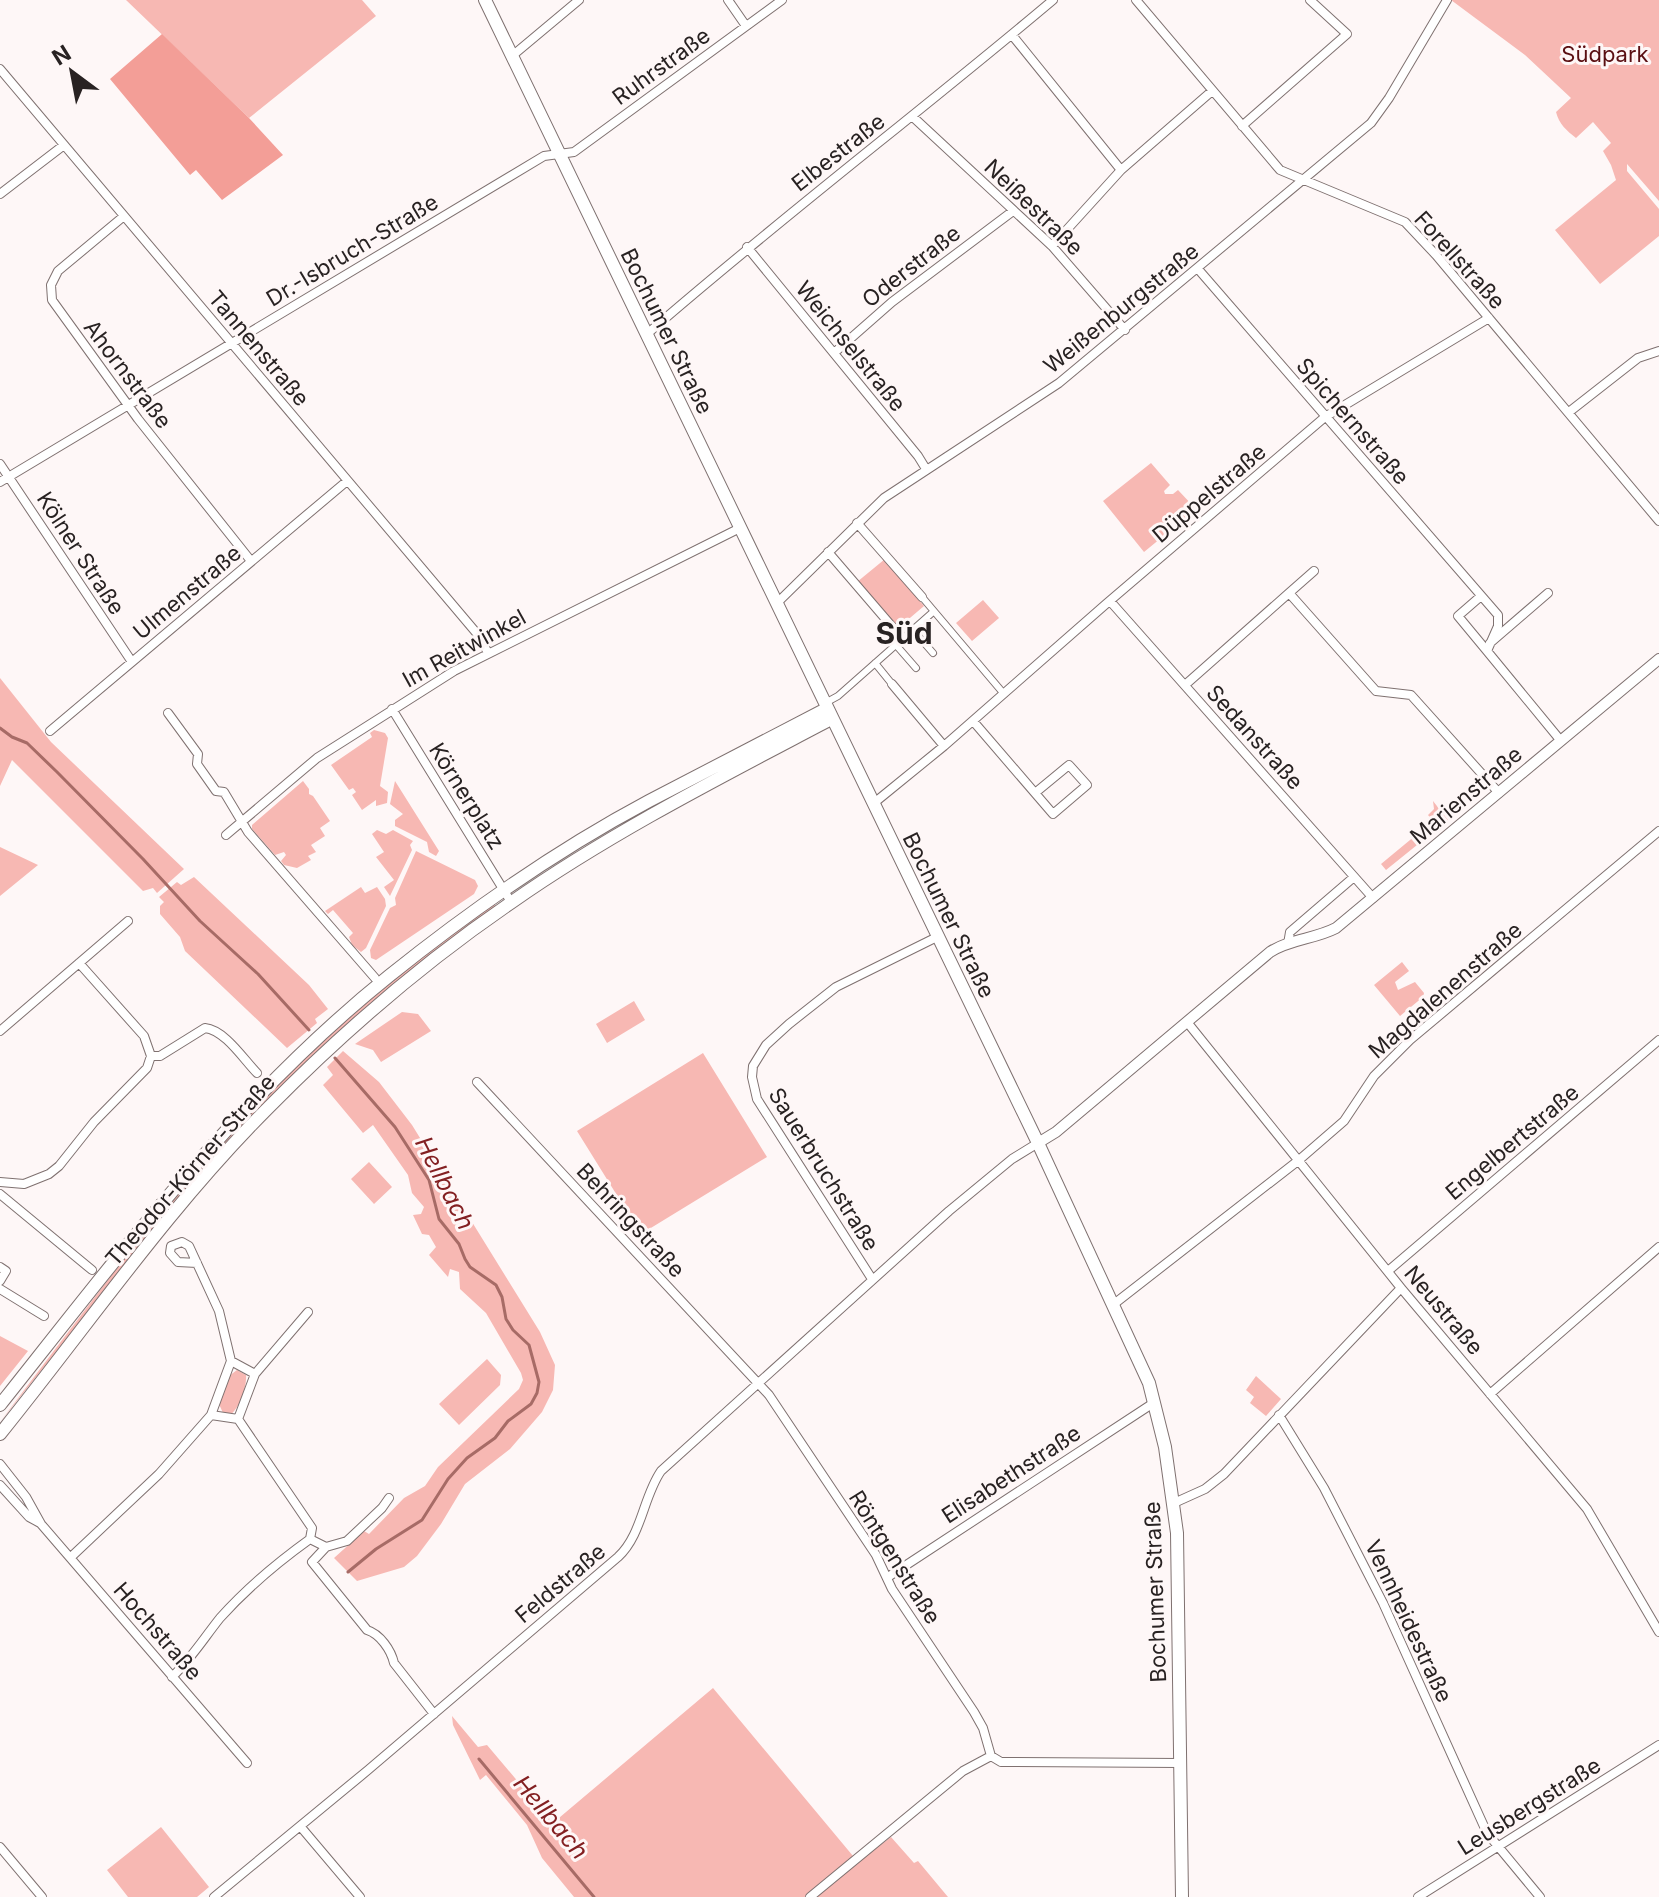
<svg xmlns="http://www.w3.org/2000/svg" width="1659" height="1897" viewBox="0 0 1659 1897" font-family="Inter,sans-serif">
<style>
.green{fill:#f7b8b3}
.forest{fill:#f39e97}
.lines{fill:none;stroke-linecap:round;stroke-linejoin:round}
.stream{stroke:#a76b66;stroke-width:3}
.pedestrian-casing{stroke:#7f7170;stroke-width:8}
.minor-casing{stroke:#7f7170;stroke-width:10}
.tertiary-casing{stroke:#7f7170;stroke-width:12}
.secondary-casing{stroke:#7f7170;stroke-width:14}
.pedestrian{stroke:#fff;stroke-width:6}
.minor{stroke:#fff;stroke-width:8}
.tertiary{stroke:#fff;stroke-width:10}
.secondary{stroke:#fff;stroke-width:12}
.labels{text-anchor:middle;dominant-baseline:central;stroke-width:6;stroke-linejoin:round;paint-order:stroke}
.park-label{font-size:22px;fill:#5a0f12;stroke:#fef7f7}
.street-label{font-size:22px;fill:#282222;stroke:#fef7f7}
.water-label{font-size:24px;font-style:italic;fill:#832022;stroke:#fef7f7}
.district-label{font-size:30px;font-weight:bold;fill:#282222;stroke:#fef7f7}
</style>
<rect width="100%" height="100%" fill="#fef7f7"/>
<path class="green" d="M126 0H362L376 16 249 118Z
M1451 0H1659V201L1627 164V171L1659 209V236L1600 284 1555 230 1616 180 1611 165 1603 151 1611 143 1593 122 1576 138C1567 131 1559 124 1556 112L1571 98 1525 55Z
M1151 463 1170 485 1164 491 1165 494H1173L1178 490 1194 507V511L1144 552 1103 501Z
M885 559 924 606 897 629 857 582Z
M983 600 999 618 972 641 956 623Z
M0 678 51 742 184 869 157 893 153 888 143 891 12 760 0 786Z
M374 730 385 733 388 738 380 786 388 792 387 803 376 806V800L362 810 352 795 356 792 353 788 349 790 331 765 372 737 370 733Z
M303 781 309 789V794L313 796 330 821 320 828 325 836 311 845 316 852 308 856 311 860 297 868 284 865 281 861 286 855 284 852 275 855 252 829V825Z
M395 781 439 851 436 856 429 852 427 842 395 826V820L403 814 390 804Z
M1433 801 1448 820 1386 870 1381 864 1433 821 1428 815 1434 809Z
M377 830 386 834 393 830 413 841 410 845 412 850 390 896 384 887 394 880 376 857 384 852 372 834Z
M0 847 38 865 0 896Z
M416 851 475 880 478 886 474 894 376 960 371 958 370 950 390 908 396 905 395 898Z
M194 877 309 985 328 1009 315 1019 317 1023 287 1048 185 951 180 937 160 914V906L164 902 159 897 177 882 181 885Z
M361 887 365 893 377 887 385 899 386 906 366 948 361 952 352 945 349 937 353 933 333 910 328 914 325 911Z
M494 904 496 907 331 1039 269 1098 176 1202 0 1422C87 1308 172 1189 274 1087 341 1020 416 958 494 904Z
M1402 962 1409 971 1395 982 1398 990 1415 982 1424 993 1423 997 1400 1016 1374 985Z
M634 1001 645 1020 607 1043 596 1024Z
M402 1012 418 1014 431 1031 381 1062 373 1050 355 1044Z
M343 1051 379 1082 412 1125 540 1332 555 1365 553 1390 542 1412 510 1449 465 1484 441 1524 417 1556 404 1567 357 1581 334 1558 364 1531 369 1534 404 1498 425 1486 438 1467 519 1389 523 1380 521 1373 486 1313 460 1289 459 1272 450 1269 448 1277 429 1255 436 1247 429 1235 422 1234 413 1215 421 1214 424 1207 412 1193 408 1175 373 1125 363 1133 323 1085 333 1075 327 1067Z
M703 1053 767 1157 641 1234 577 1131Z
M369 1162 392 1187 374 1204 351 1179Z
M0 1336 28 1351 0 1386Z
M487 1359 501 1375 500 1385 459 1425 439 1404Z
M237 1370 246 1375C247 1386 240 1408 230 1415L223 1413 219 1404 229 1376Z
M1256 1376 1281 1399 1266 1416 1250 1403 1254 1397 1246 1390Z
M713 1688 858 1862 891 1837 914 1863 918 1861 948 1897H574L542 1858 527 1825 486 1775 480 1780 453 1725 452 1716 478 1747 487 1745 553 1823Z
M161 1827 209 1887 197 1897H128L107 1870Z"/>
<path class="forest" d="M162 34 249 118 283 155 222 200 196 170 190 175 110 79Z"/>
<g class="lines">
<path class="stream" d="M0 728 12 737 27 743 57 772 143 859 200 921 258 974 309 1030
M335 1058 395 1127 429 1180 439 1219 459 1244 465 1259 470 1267 496 1285 502 1297 506 1319 513 1330 529 1345 539 1382 537 1393 531 1404 508 1421 495 1438 467 1458 448 1479 422 1520 376 1549 348 1572
M479 1759 594 1897"/>
<g class="pedestrian-casing">
<path id="pedestrian" d="M922 597 1004 694
M913 630 933 653
M896 645 916 668
M875 663 892 684
M827 702 838 696 933 612"/>
</g>
<g class="minor-casing">
<path id="minor" d="M728 0 746 26
M1136 0 1280 170 1405 222 1436 255 1659 521
M1012 35 1121 170
M512 56 579 0
M0 69 479 636 488 653
M913 117 1052 246 1125 330
M1242 126 1347 34 1310 0
M0 194 64 145
M124 216 58 271 51 285 52 300 138 419 251 561
M1052 246 1121 170 1212 91
M747 247 918 456 926 469
M1198 269 1498 615V626L1487 651 1561 741
M647 334C779 219 919 113 1053 0
M834 353 892 302 1013 211
M1569 412 1638 358 1659 351
M0 464 132 662
M0 482 544 156 574 152 782 0
M857 523 922 597
M828 552 895 630
M1289 593 1314 571
M1481 596 1458 616 1487 651
M1110 601 1373 898
M777 603 884 498 1059 383 1371 123 1389 98 1447 0
M1490 643 1548 593
M892 684 944 746
M1185 685 1289 593 1376 691 1411 695 1499 793
M392 709 511 902
M168 713 198 754 197 764 216 791 224 792 248 832 375 978
M973 721 1053 814 1087 785 1069 765 1035 793
M50 731 347 481
M874 803 944 746 1106 604 1325 417 1489 318
M226 835 317 758 454 671 740 528
M1288 944 1290 932 1354 877
M79 963 144 1036 151 1056
M1187 1022 1401 1288 1587 1509 1659 1632
M0 1031 128 921
M477 1082 769 1395 876 1555 892 1589 974 1712 983 1728 991 1756
M0 1182 24 1184 49 1174 59 1166 94 1122 147 1068 151 1056H160L205 1028C225 1030 244 1060 257 1073
M0 1194 92 1270
M0 1267 6 1271 0 1281
M1388 1271 1659 1040
M872 1279 757 1099 752 1077 753 1066 766 1045 789 1024 836 987 939 936
M0 1289 44 1316
M1114 1304 1299 1160 1344 1121 1374 1076 1410 1040 1659 831
M231 1361 255 1374
M1490 1394 1659 1247
M211 1415 238 1419
M1279 1415 1324 1488 1383 1603 1487 1833 1540 1897
M238 1419 312 1528 310 1539
M238 1419 255 1374 308 1312
M0 1464 26 1497 41 1524 247 1763
M0 1485 29 1517 40 1523
M1174 1503 1205 1489 1224 1474 1401 1288
M310 1539 326 1547 312 1562 367 1630C380 1634 391 1650 394 1663L434 1714
M326 1547 347 1541 382 1508 389 1498
M71 1557 159 1474 211 1415 231 1361 219 1311 189 1246 182 1242 171 1246 170 1253 178 1262 197 1263
M888 1577 1155 1402
M172 1677C191 1659 204 1638 220 1618 246 1589 278 1562 310 1539
M991 1756 1001 1762 1180 1763
M300 1826 360 1897
M0 1847 42 1897
M214 1897 368 1770 618 1557C642 1535 643 1497 661 1471L949 1211 1012 1159 1038 1143
M810 1897 963 1771 991 1756
M1418 1897 1659 1745"/>
</g>
<g class="tertiary-casing">
<path id="tertiary" d="M1038 1143 1056 1132 1270 952C1290 939 1315 939 1336 928L1659 659"/>
</g>
<g class="secondary-casing">
<path id="secondary" d="M485 0 1038 1143 1149 1383 1165 1447 1177 1533 1182 1897
M0 1405C120 1254 237 1098 389 976 470 911 557 850 649 801 708 770 767 740 826 709
M0 1434C88 1325 168 1208 268 1108 343 1032 424 962 512 902 612 832 723 776 831 719"/>
</g>
<use href="#pedestrian" class="pedestrian"/>
<use href="#minor" class="minor"/>
<use href="#tertiary" class="tertiary"/>
<use href="#secondary" class="secondary"/>
</g>
<g class="labels">
<g class="park-label">
<text x="1605" y="54">Südpark</text>
</g>
<g class="street-label">
<text transform="translate(661 66) rotate(-36)">Ruhrstraße</text>
<text transform="translate(838 152) rotate(-38)">Elbestraße</text>
<text transform="translate(1034 207) rotate(44)">Neißestraße</text>
<text transform="translate(352 250) rotate(-31)">Dr.-Isbruch-Straße</text>
<text transform="translate(1460 260) rotate(48)">Forellstraße</text>
<text transform="translate(911 266) rotate(-38)">Oderstraße</text>
<text transform="translate(1121 308) rotate(-39)">Weißenburgstraße</text>
<text transform="translate(667 331) rotate(64)">Bochumer Straße</text>
<text transform="translate(851 346) rotate(51)">Weichselstraße</text>
<text transform="translate(259 348) rotate(50)">Tannenstraße</text>
<text transform="translate(128 374) rotate(53)">Ahornstraße</text>
<text transform="translate(1353 421) rotate(49)">Spichernstraße</text>
<text transform="translate(1209 493) rotate(-40)">Düppelstraße</text>
<text transform="translate(81 553) rotate(57)">Kölner Straße</text>
<text transform="translate(187 592) rotate(-40)">Ulmenstraße</text>
<text transform="translate(464 648) rotate(-29)">Im Reitwinkel</text>
<text transform="translate(1255 737) rotate(48)">Sedanstraße</text>
<text transform="translate(1466 795) rotate(-40)">Marienstraße</text>
<text transform="translate(467 796) rotate(58)">Körnerplatz</text>
<text transform="translate(949 915) rotate(64)">Bochumer Straße</text>
<text transform="translate(1445 990) rotate(-41)">Magdalenenstraße</text>
<text transform="translate(1512 1142) rotate(-40)">Engelbertstraße</text>
<text transform="translate(824 1169) rotate(58)">Sauerbruchstraße</text>
<text transform="translate(190 1170) rotate(-49)">Theodor-Körner-Straße</text>
<text transform="translate(631 1220) rotate(47)">Behringstraße</text>
<text transform="translate(1444 1310) rotate(50)">Neustraße</text>
<text transform="translate(1011 1474) rotate(-33)">Elisabethstraße</text>
<text transform="translate(895 1557) rotate(58)">Röntgenstraße</text>
<text transform="translate(560 1583) rotate(-40)">Feldstraße</text>
<text transform="translate(1155 1592) rotate(-92)">Bochumer Straße</text>
<text transform="translate(1409 1621) rotate(65)">Vennheidestraße</text>
<text transform="translate(158 1631) rotate(49)">Hochstraße</text>
<text transform="translate(1529 1806) rotate(-32)">Leusbergstraße</text>
</g>
<g class="water-label">
<text transform="translate(445 1183) rotate(63)">Hellbach</text>
<text transform="translate(551 1817) rotate(50)">Hellbach</text>
</g>
<g class="district-label">
<text x="904" y="633">Süd</text>
</g>
</g>
<g transform="translate(72 72) rotate(328)" stroke="#fef7f7" stroke-width="6" paint-order="stroke">
<path d="M0-6L14 30L0 20L-14 30Z" fill="#282222"/>
<text y="-12" font-size="22" font-weight="bold" text-anchor="middle" fill="#282222">N</text>
</g>
</svg>
